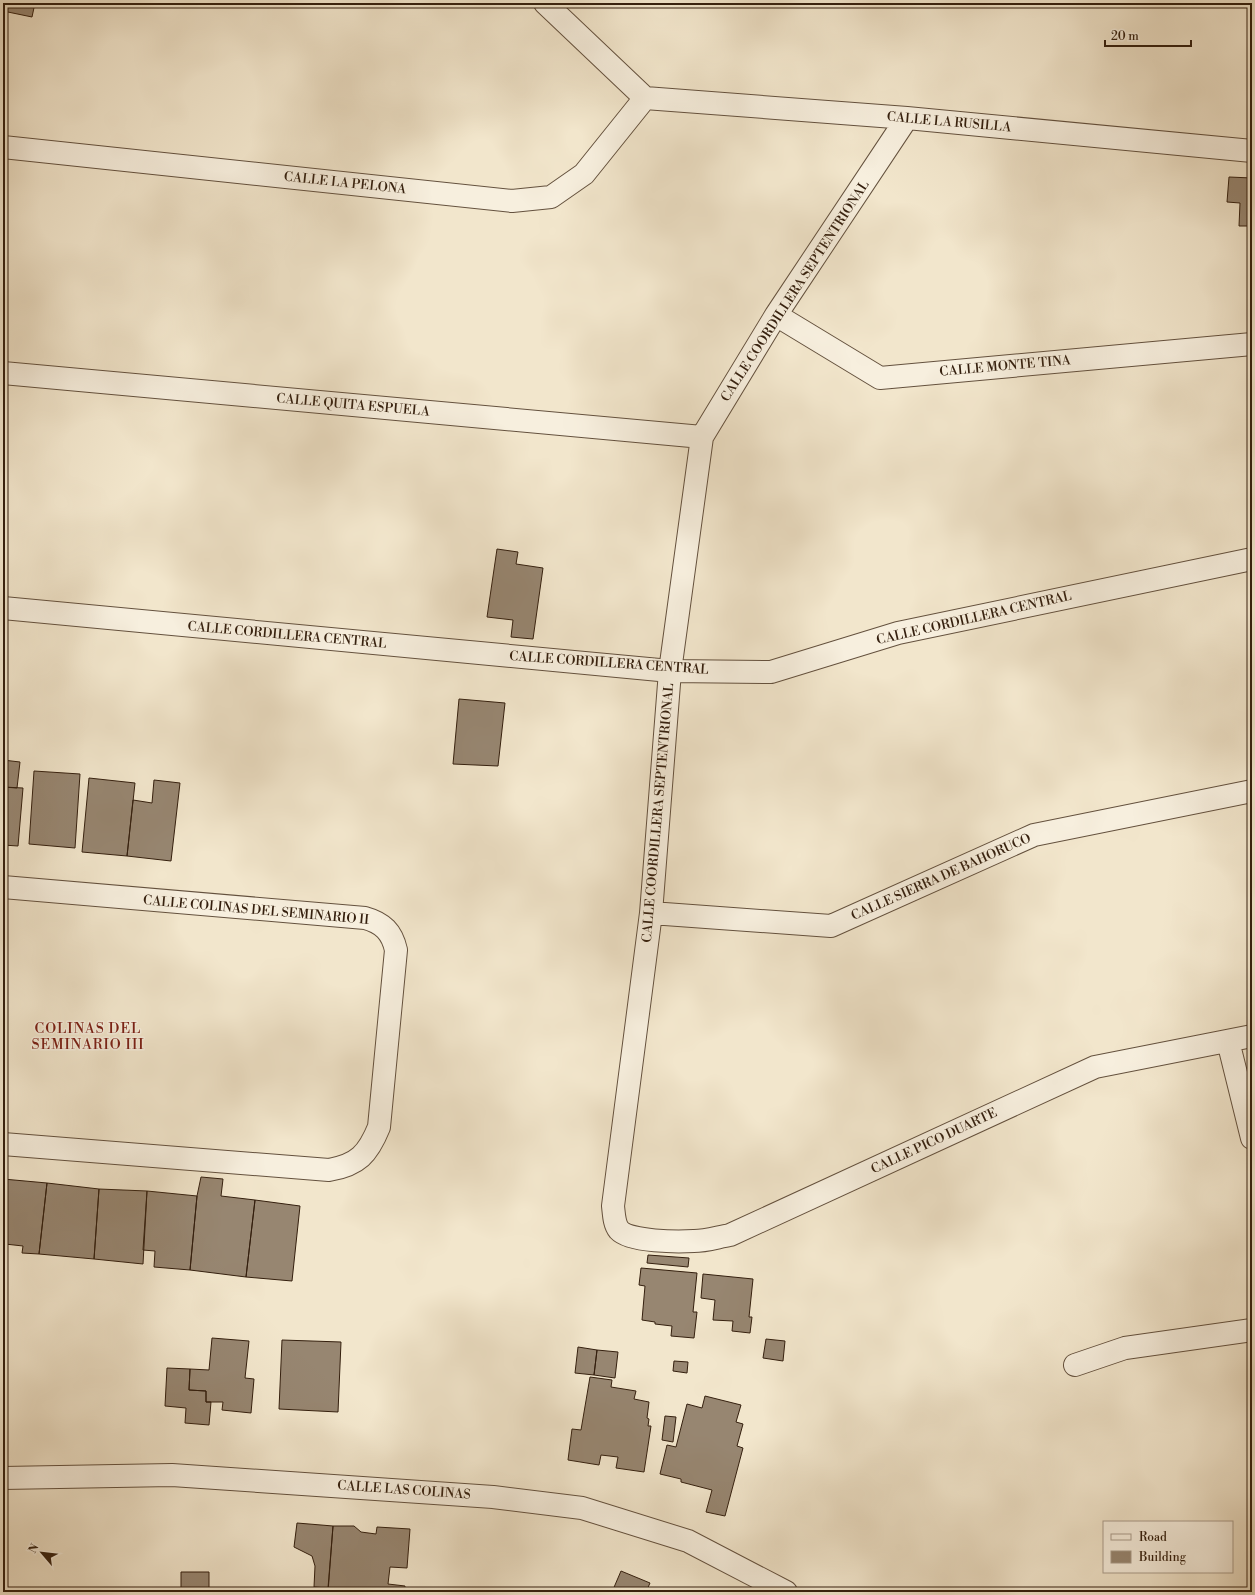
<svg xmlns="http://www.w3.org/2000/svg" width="1255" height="1595" viewBox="0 0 1255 1595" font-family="'Libre Bodoni',serif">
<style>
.building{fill:#978671;stroke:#341f0e}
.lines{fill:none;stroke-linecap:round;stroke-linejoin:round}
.minor-casing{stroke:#64513e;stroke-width:24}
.minor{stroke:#f7efde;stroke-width:22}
.labels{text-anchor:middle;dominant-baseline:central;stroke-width:3;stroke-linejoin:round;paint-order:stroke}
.street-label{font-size:13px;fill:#341f0e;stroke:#f7efde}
.neighbourhood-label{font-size:14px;letter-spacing:1px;fill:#7a1f14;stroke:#f7efde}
</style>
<rect width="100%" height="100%" fill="#f2e6cc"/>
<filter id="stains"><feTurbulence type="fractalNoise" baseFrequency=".005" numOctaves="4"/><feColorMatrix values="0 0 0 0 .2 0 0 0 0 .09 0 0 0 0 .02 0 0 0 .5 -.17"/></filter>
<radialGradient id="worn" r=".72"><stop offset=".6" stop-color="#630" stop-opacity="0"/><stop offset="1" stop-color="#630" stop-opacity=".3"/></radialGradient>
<path class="building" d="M3 3H35L32 17 3 11Z
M1229 177 1252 178V226H1239L1240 203 1227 202Z
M497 549 518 552 516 564 543 568 533 639 511 637 513 620 487 617Z
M459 699 505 703 498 766 453 764Z
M3 760 20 762 17 788 3 787Z
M34 771 80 774 75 848 29 844Z
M89 778 135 783 127 856 82 852Z
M154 780 180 783 171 861 127 856 133 800 152 803Z
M3 787 23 788 18 846 3 845Z
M201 1177 223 1179 221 1196 255 1200 246 1277 190 1270 197 1196Z
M3 1179 47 1183 39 1254 22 1253 23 1246 5 1244 6 1234 3 1233Z
M47 1183 99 1189 94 1259 39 1254Z
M99 1189 147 1191 143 1264 94 1259Z
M147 1191 197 1196 190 1270 154 1267 155 1251 143 1250Z
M255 1200 300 1206 292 1281 246 1277Z
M648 1255 689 1258 688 1267 647 1263Z
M641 1268 697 1273 693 1312H697L694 1338 671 1336 672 1326 655 1324V1322L642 1320 645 1286 639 1285Z
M703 1274 753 1279 749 1317H752L750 1333 732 1331 733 1321 713 1320 715 1300 701 1298Z
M212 1338 249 1341 245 1378 254 1379 251 1413 222 1410 223 1402H206V1391L189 1390 190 1369 209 1370Z
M766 1339 785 1341 783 1361 763 1358Z
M282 1340 341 1342 338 1412 279 1409Z
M578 1347 597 1350 594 1375 575 1373Z
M597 1350 618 1352 615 1378 594 1375Z
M674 1361 688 1362 687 1373 673 1371Z
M167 1368 190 1369 189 1390 206 1391V1402H211L209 1425 185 1423 186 1408 165 1406Z
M590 1377 612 1380 611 1387 636 1391 634 1399 649 1402 647 1418 649 1419 648 1426H651L644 1472 616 1468 618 1457 601 1455 599 1465 568 1460 572 1429 581 1430Z
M705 1396 741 1405 736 1422 743 1424 737 1446 743 1448 725 1516 706 1512 712 1490 681 1482V1479L660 1474 667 1445 676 1447 687 1404 702 1408Z
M665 1416 676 1417 673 1442 662 1440Z
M297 1523 333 1526 328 1588 314 1587 315 1566 312 1556 294 1547Z
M333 1526H354L361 1532 376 1534 377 1527 410 1529 407 1568 390 1567 388 1584 405 1586V1592H328Z
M621 1571 650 1583 646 1592H612Z
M181 1572H209V1592H181Z"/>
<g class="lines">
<g class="minor-casing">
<path id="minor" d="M545 3 645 98
M645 98 907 118 1252 151
M907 118 776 315 702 437 670 671 651 913 613 1206C614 1214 614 1224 619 1230 630 1242 678 1242 694 1241 706 1241 718 1237 730 1235L1095 1067 1252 1036
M3 147 512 201 551 197 584 174 645 98
M776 315 880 378 1252 344
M3 373 702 437
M3 608 670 671 771 672 898 633 1252 559
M3 887 365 918C383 923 392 932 396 950L379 1127C368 1154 358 1165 329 1170L3 1144
M651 913 831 926 1034 835 1252 791
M1228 1041 1252 1138
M1075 1365 1125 1348 1252 1330
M3 1478 172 1475 493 1497 582 1508 688 1541 786 1592"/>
</g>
<use href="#minor" class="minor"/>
</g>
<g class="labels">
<g class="street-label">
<text transform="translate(949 122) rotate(5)">CALLE LA RUSILLA</text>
<text transform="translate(345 183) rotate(6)">CALLE LA PELONA</text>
<text transform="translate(795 291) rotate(-57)">CALLE COORDILLERA SEPTENTRIONAL</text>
<text transform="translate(1005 366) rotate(-5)">CALLE MONTE TINA</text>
<text transform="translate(353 405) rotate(5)">CALLE QUITA ESPUELA</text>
<text transform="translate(974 618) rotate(-13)">CALLE CORDILLERA CENTRAL</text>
<text transform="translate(287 635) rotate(5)">CALLE CORDILLERA CENTRAL</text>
<text transform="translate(609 663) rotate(4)">CALLE CORDILLERA CENTRAL</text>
<text transform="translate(658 813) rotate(-85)">CALLE COORDILLERA SEPTENTRIONAL</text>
<text transform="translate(941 877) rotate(-24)">CALLE SIERRA DE BAHORUCO</text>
<text transform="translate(256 910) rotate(5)">CALLE COLINAS DEL SEMINARIO II</text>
<text transform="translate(934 1141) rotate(-25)">CALLE PICO DUARTE</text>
<text transform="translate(404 1490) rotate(4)">CALLE LAS COLINAS</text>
</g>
<g class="neighbourhood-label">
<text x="88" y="1029">COLINAS DEL<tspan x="88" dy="16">SEMINARIO III</tspan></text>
</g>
</g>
<rect width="1255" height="1595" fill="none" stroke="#f2e6cc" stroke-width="16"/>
<rect x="4" y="4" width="1247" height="1587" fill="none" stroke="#341f0e" stroke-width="2"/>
<rect x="8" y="8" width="1239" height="1579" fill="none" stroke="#341f0e"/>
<rect x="1103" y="1521" width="130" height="52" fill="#f7efde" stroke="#a99c8b"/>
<rect x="1111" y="1534" width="20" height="6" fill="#f7efde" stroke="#a99c8b"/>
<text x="1139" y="1541" font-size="12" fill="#341f0e">Road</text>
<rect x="1111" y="1551" width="20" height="12" fill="#978671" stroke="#a99c8b"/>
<text x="1139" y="1561" font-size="12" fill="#341f0e">Building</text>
<g transform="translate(42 1553) rotate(298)" stroke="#f7efde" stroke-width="3" paint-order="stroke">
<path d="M0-3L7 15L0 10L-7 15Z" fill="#341f0e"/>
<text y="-6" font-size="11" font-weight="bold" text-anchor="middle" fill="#341f0e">N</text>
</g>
<path d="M1105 40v6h86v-6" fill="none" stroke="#341f0e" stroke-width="2"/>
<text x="1111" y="40" font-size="12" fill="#341f0e" stroke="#f7efde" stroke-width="3" paint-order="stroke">20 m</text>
<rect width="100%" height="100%" filter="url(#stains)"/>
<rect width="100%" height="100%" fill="url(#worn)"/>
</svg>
